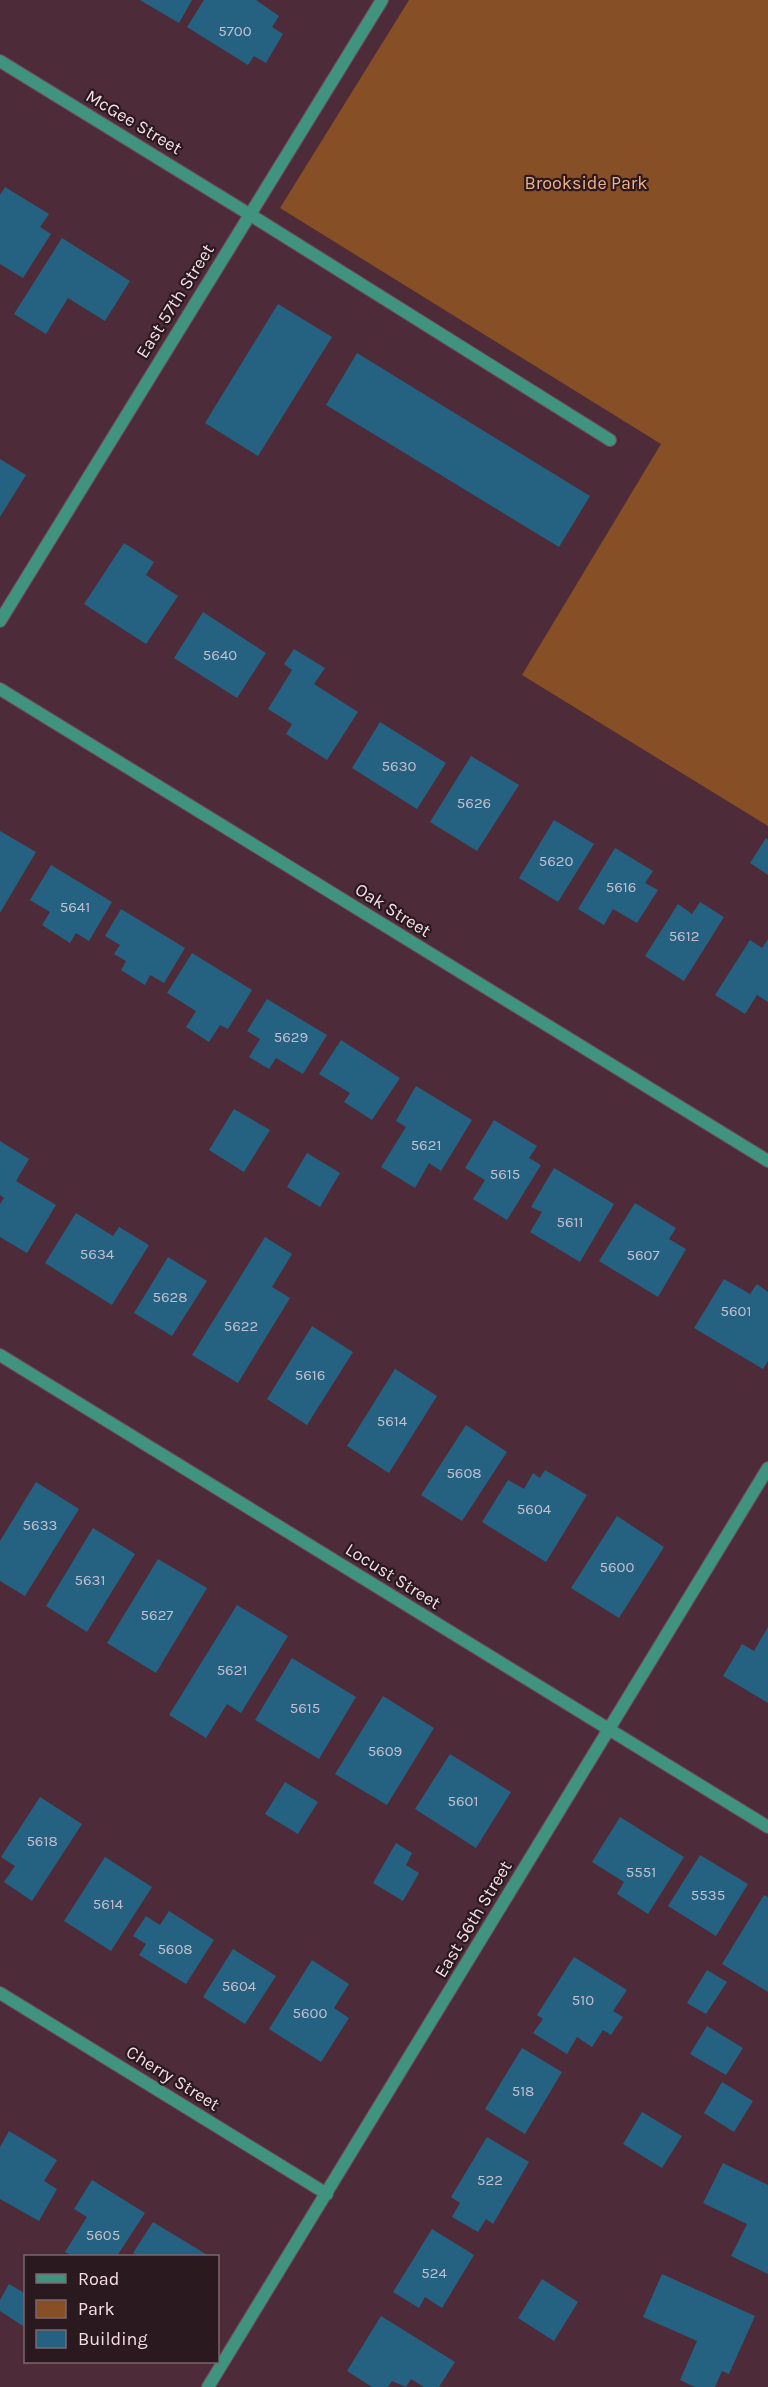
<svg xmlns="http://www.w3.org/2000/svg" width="768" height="2387" viewBox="0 0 768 2387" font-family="Karla,sans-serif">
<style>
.green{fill:#864f26}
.building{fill:#256282}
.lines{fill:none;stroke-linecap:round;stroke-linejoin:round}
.service-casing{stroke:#6c4b58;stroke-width:14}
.minor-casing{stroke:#6c4b58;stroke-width:14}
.service{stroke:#3f937f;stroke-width:12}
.minor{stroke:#3f937f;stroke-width:12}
.labels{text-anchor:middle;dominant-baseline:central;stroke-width:4.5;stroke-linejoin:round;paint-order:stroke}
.number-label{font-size:15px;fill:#c1becd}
.street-label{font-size:18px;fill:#f5dde6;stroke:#2a191f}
.park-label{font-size:18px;fill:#f2b083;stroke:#2a191f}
</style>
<rect width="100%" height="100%" fill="#4e2b39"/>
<path class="green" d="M409 0H768V826L522 675 661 444 280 208Z"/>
<path class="building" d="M140 0H192L179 23Z
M204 0H256L279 16 272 27 283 34 266 63 254 56 248 65 187 27Z
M5 187 49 214 40 227 51 234 23 278 0 264V195Z
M62 238 130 281 105 321 68 298 46 334 14 314Z
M278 304 332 337 258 456 205 423Z
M357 353 590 496 559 547 326 405Z
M0 459 26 475 0 517Z
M124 543 154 562 146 575 178 596 146 644 84 604Z
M203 612 266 653 237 698 174 658Z
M294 649 325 668 314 684 358 712 327 760 286 734 292 724 268 709 292 670 284 664Z
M380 722 446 763 417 809 352 768Z
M471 756 519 785 477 851 430 822Z
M554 820 594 844 558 902 519 878Z
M0 831 36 852 0 913Z
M766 838 768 840V875L750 863Z
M615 848 653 871 645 883 658 890 637 923 613 909 604 925 578 909Z
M51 865 112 902 89 941 76 933 70 943 42 925 50 912 30 900Z
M700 902 724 917 684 981 645 956 678 904 692 914Z
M121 909 185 948 164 983 150 975 145 985 121 970 126 961 114 954 120 945 105 936Z
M768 939V1002L757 995 745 1014 715 995 750 940 762 948Z
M192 953 252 990 228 1029 220 1025 209 1042 186 1027 196 1011 167 993Z
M267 999 327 1035 303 1074 276 1058 269 1069 249 1057 260 1039 247 1031Z
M341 1040 400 1078 372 1120 344 1102 350 1093 319 1074Z
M416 1086 472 1120 441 1171 429 1163 415 1188 381 1167 406 1127 396 1121Z
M234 1109 270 1130 244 1172 209 1150Z
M494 1120 537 1146 529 1158 541 1165 507 1220 473 1199 485 1180 465 1168Z
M0 1141 29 1159 16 1181 56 1205 27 1253 0 1237V1204L4 1198 0 1195Z
M307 1153 340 1173 320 1207 287 1187Z
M554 1168 614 1204 580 1262 530 1232 542 1212 531 1207Z
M635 1203 676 1228 669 1239 686 1249 658 1297 599 1261Z
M76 1213 113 1236 119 1227 149 1245 112 1305 45 1263Z
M265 1237 292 1254 272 1287 290 1298 238 1383 192 1355Z
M168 1257 207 1281 172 1336 134 1313Z
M724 1279 750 1294 757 1284 768 1292V1361L763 1369 694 1328Z
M312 1326 353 1352 307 1425 267 1399Z
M395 1369 437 1396 389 1473 347 1446Z
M466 1425 507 1452 462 1521 421 1495Z
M545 1470 587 1495 546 1562 482 1522 508 1480 524 1489 533 1473 540 1478Z
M36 1482 79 1509 25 1596 0 1581V1541Z
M617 1516 664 1547 619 1618 571 1588Z
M93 1528 135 1554 87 1632 46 1606Z
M158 1559 207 1588 156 1673 107 1643Z
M237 1605 288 1636 241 1713 227 1704 206 1738 169 1715Z
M768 1627V1703L723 1676 742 1644 754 1651Z
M292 1658 356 1697 319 1759 255 1720Z
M383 1696 434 1728 387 1805 335 1774Z
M450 1754 511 1792 476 1848 415 1809Z
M285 1782 318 1802 298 1834 265 1814Z
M40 1797 82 1824 32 1901 4 1882 15 1866 1 1857Z
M620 1817 684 1857 648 1914 617 1894 624 1882 592 1862Z
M396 1843 412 1853 406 1865 419 1873 403 1901 373 1883Z
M700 1855 748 1884 716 1936 668 1906Z
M105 1857 152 1887 111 1951 64 1921Z
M764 1895 768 1897V1992L722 1964Z
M169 1911 214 1940 186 1984 139 1955 146 1944 133 1936 146 1916 160 1925Z
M233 1949 276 1976 245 2024 203 1997Z
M574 1957 627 1990 613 2011 623 2017 611 2035 603 2030 592 2047 577 2037 567 2054 533 2033 543 2019 537 2015Z
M312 1960 349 1984 334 2008 349 2018 321 2062 269 2029Z
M707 1970 727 1982 706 2014 687 2003Z
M707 2026 743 2048 726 2075 690 2054Z
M522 2048 562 2072 525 2134 485 2109Z
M722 2082 753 2101 734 2132 704 2113Z
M642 2112 682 2136 662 2168 623 2144Z
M9 2131 57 2160 44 2181 57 2189 39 2221 0 2199V2147Z
M487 2137 529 2162 493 2224 486 2219 478 2232 452 2217 460 2203 451 2197Z
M723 2163 768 2185V2274L731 2256 747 2224 703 2203Z
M92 2180 145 2213 117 2256H72L65 2252 87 2217 74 2209Z
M153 2222 209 2256H139L133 2253Z
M432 2229 474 2255 442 2308 425 2297 419 2308 393 2292Z
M662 2274 755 2316 729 2374 722 2371 715 2387H695L680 2380 697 2341 643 2317Z
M542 2279 578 2302 554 2341 518 2318Z
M9 2284 26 2294 23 2326 0 2311V2300Z
M381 2316 455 2362 439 2387H424L411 2379 406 2387 392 2381 388 2387H372L347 2371Z"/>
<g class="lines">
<g class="service-casing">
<path id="service" d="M249 214 610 440"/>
</g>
<g class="minor-casing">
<path id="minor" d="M0 61 249 214
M0 621 382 0
M0 689 768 1161
M0 1355 768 1827
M0 1993 327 2194
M208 2387 768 1468"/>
</g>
<use href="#service" class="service"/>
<use href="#minor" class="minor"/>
</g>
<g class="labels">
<g class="number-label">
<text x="235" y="31">5700</text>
<text x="220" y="655">5640</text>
<text x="399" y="766">5630</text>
<text x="474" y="803">5626</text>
<text x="556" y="861">5620</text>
<text x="621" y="887">5616</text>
<text x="75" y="907">5641</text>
<text x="684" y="936">5612</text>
<text x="291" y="1037">5629</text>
<text x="426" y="1145">5621</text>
<text x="505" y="1174">5615</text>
<text x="570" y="1222">5611</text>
<text x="97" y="1254">5634</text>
<text x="643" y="1255">5607</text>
<text x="170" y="1297">5628</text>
<text x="736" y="1311">5601</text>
<text x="241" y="1326">5622</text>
<text x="310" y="1375">5616</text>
<text x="392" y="1421">5614</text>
<text x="464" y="1473">5608</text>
<text x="534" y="1509">5604</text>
<text x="40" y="1525">5633</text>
<text x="617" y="1567">5600</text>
<text x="90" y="1580">5631</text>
<text x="157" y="1615">5627</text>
<text x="232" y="1670">5621</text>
<text x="305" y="1708">5615</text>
<text x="385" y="1751">5609</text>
<text x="463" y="1801">5601</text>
<text x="42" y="1841">5618</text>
<text x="641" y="1872">5551</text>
<text x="708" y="1895">5535</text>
<text x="108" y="1904">5614</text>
<text x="175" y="1949">5608</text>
<text x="239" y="1986">5604</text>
<text x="583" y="2000">510</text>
<text x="310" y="2013">5600</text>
<text x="523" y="2091">518</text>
<text x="490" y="2180">522</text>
<text x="103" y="2235">5605</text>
<text x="434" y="2273">524</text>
</g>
<g class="street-label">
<text transform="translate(134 122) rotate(31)">McGee Street</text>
<text transform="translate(175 301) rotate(-58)">East 57th Street</text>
<text transform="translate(393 910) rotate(32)">Oak Street</text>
<text transform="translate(393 1576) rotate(32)">Locust Street</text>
<text transform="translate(473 1919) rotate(-59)">East 56th Street</text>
<text transform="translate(173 2078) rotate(32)">Cherry Street</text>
</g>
<g class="park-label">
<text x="586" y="183">Brookside Park</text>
</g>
</g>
<rect x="24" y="2255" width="195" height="108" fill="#2a191f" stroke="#7b676f" stroke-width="1.5"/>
<rect x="36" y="2274" width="30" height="9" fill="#3f937f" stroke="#7b676f" stroke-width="1.5"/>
<text x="78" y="2285" font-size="18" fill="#f5dde6">Road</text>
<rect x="36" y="2300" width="30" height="18" fill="#864f26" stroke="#7b676f" stroke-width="1.5"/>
<text x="78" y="2315" font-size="18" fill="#f5dde6">Park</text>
<rect x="36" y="2330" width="30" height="18" fill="#256282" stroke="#7b676f" stroke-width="1.5"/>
<text x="78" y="2345" font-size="18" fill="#f5dde6">Building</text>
</svg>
